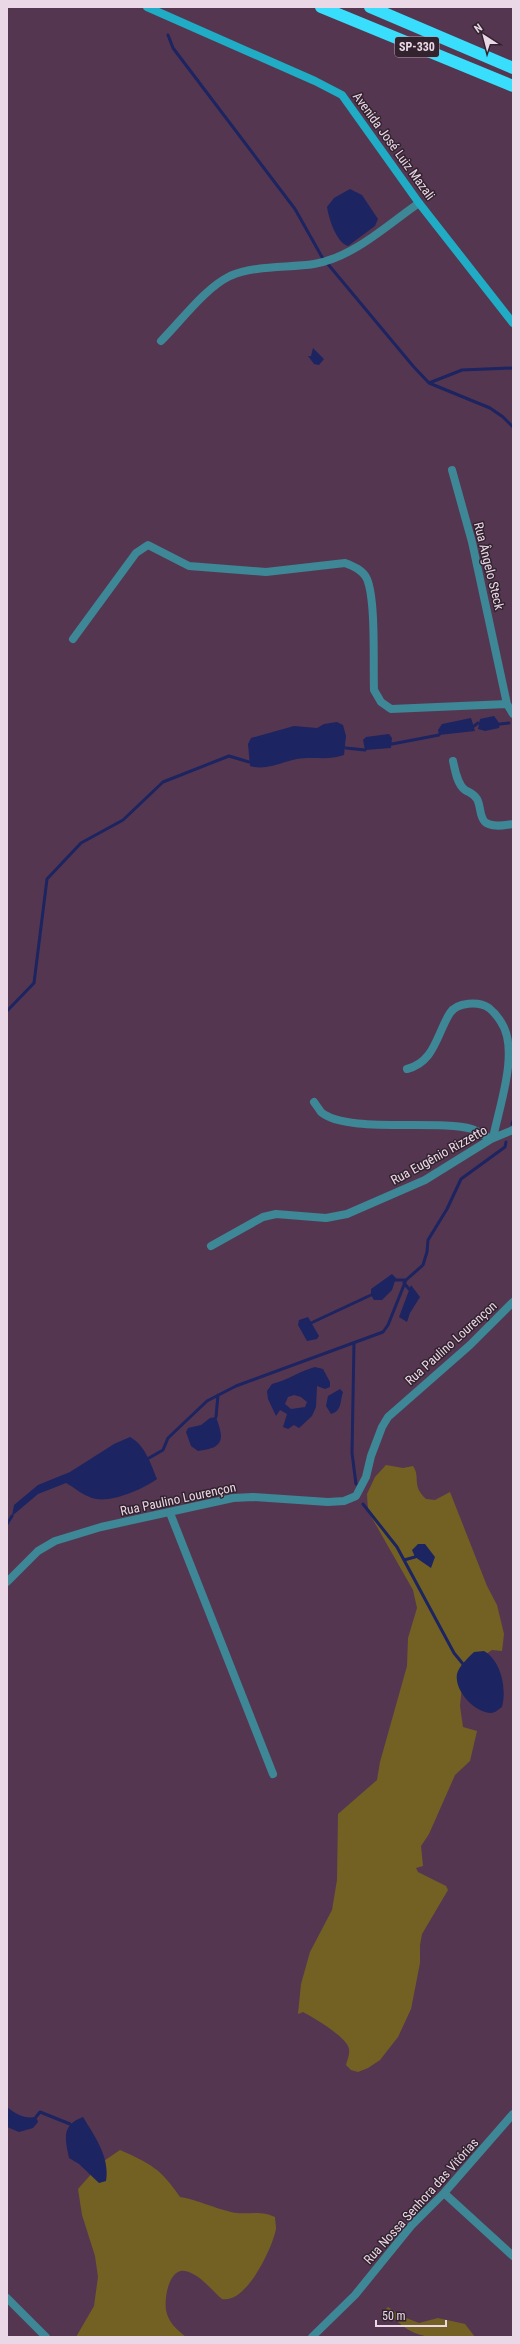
<svg xmlns="http://www.w3.org/2000/svg" width="520" height="2344" viewBox="0 0 520 2344" font-family="'Roboto Condensed',sans-serif">
<style>
.green{fill:#736123}
.water{fill:#1c2461;fill-rule:evenodd}
.lines{fill:none;stroke-linecap:round;stroke-linejoin:round}
.stream{stroke:#1c2461;stroke-width:3}
.minor{stroke:#3e8796;stroke-width:8}
.secondary{stroke:#20acc4;stroke-width:8}
.motorway{stroke:#38defb;stroke-width:12}
.labels{text-anchor:middle;dominant-baseline:central;stroke-width:3;stroke-linejoin:round;paint-order:stroke}
.shield{fill:#32232f;stroke:#b4a2b0;stroke-width:1}
.shield-label{font-size:12px;font-weight:bold;fill:#ebd8e7}
.street-label{font-size:13px;fill:#ebd8e7;stroke:#32232f}
</style>
<rect width="100%" height="100%" fill="#553650"/>
<path class="green" d="M386 1465 403 1468 413 1466C421 1478 411 1485 426 1499L435 1500 450 1492 487 1586 497 1605 504 1634 502 1651 492 1650 483 1656 463 1676 460 1706 463 1727 477 1731 470 1761 455 1775 429 1834 421 1846 423 1866 416 1868 418 1872 446 1886 448 1890 422 1934 420 1945V1963L411 2009 398 2037 380 2060 368 2068 358 2072 351 2070 346 2065C347 2061 350 2054 349 2049 348 2038 313 2017 303 2012L298 2014 301 1984 310 1952 332 1910 337 1880 338 1814 377 1780 380 1762 407 1666 408 1638 417 1608 413 1590 368 1511 367 1494 375 1477Z
M120 2150C151 2164 160 2168 180 2197 198 2200 214 2208 231 2212 247 2216 258 2209 275 2217 275 2220 276 2225 276 2229 272 2249 246 2304 222 2299 212 2291 199 2273 185 2271 169 2268 164 2298 166 2310 168 2322 177 2330 186 2337H76L94 2306 98 2277 95 2256 82 2215 78 2189 101 2163Z
M388 2307 401 2316 419 2323 438 2318 465 2324 475 2337C434 2337 414 2344 386 2309Z"/>
<path class="water" d="M350 189 362 195 378 219 375 226 348 246C336 242 329 219 327 207L334 198Z
M313 348 324 359 319 365 314 364 308 356H311Z
M494 716 500 724 499 728 485 731 478 729 480 719Z
M471 718 475 731 439 735 438 730 442 724Z
M337 722 343 725 346 736 344 755C328 761 313 756 297 759 282 762 265 771 250 766L248 744 251 738 294 726 317 728 324 724Z
M389 734 392 738 391 748 365 750 363 740 366 737Z
M392 1274 396 1278 392 1290 382 1300H374L371 1295V1289Z
M411 1285 420 1297 410 1313 407 1322 399 1317Z
M308 1317 319 1336 317 1339 307 1341 298 1325 299 1320Z
M315 1367 323 1369 330 1382V1387L325 1389 317 1386 316 1407 312 1416 299 1428 294 1425 288 1429 283 1427 287 1414 280 1410 276 1416 268 1399 267 1391 272 1384C288 1380 300 1371 315 1367ZM294 1395 301 1397 307 1402 305 1407 291 1409 285 1404 288 1397Z
M340 1389 343 1392C340 1401 342 1411 331 1414L326 1406 328 1396Z
M216 1417C224 1439 225 1448 198 1451L191 1446 186 1432 188 1428 201 1425 210 1418Z
M130 1437C145 1445 151 1464 157 1479 143 1489 114 1502 96 1499 85 1497 75 1488 66 1483L38 1494 12 1516 14 1505 38 1485 70 1472 114 1444Z
M418 1544H425L435 1557 431 1568 415 1557 412 1550Z
M484 1651C501 1661 507 1688 502 1707 499 1709 495 1713 491 1713 475 1713 454 1691 457 1674 459 1666 468 1658 474 1652Z
M7 2107C16 2114 24 2119 36 2117L38 2122 33 2128 19 2132 7 2127Z
M83 2117C95 2137 110 2157 106 2181L99 2183 79 2164 69 2158C65 2139 61 2125 83 2117Z"/>
<g class="lines">
<path class="stream" d="M168 35 173 48 295 209 322 257 413 366 429 383 490 408 503 417 513 427
M429 383 462 370 513 368
M500 724 509 723
M474 726 478 723
M392 744 439 735
M346 748 365 750
M7 1011 34 983 47 879 81 843 123 820 163 782 229 756 249 762
M512 1124 513 1121
M396 1280H406
M404 1283 409 1289
M311 1323 371 1295
M354 1343 352 1453 356 1484
M216 1417 218 1395
M149 1458 163 1450 168 1438 207 1401 236 1386 383 1332 388 1325 406 1280 423 1265 427 1252 428 1240 447 1209 461 1179 505 1147 506 1142
M363 1504 397 1547 454 1653 463 1664
M7 1524 12 1516
M404 1560 415 1557
M36 2117 40 2112 70 2124"/>
<path class="minor" d="M161 341C181 321 205 288 230 276 255 265 288 268 314 264 354 257 387 225 419 203
M452 470 472 542 507 704 513 714
M73 639 136 553 148 545 189 566 266 572 345 563C353 566 363 570 367 579 376 601 373 662 374 690L381 702 391 709 507 704
M453 761C455 770 457 784 465 790 470 793 473 793 477 799 481 806 479 816 485 822 492 828 505 825 513 824
M407 1069C435 1062 437 1033 450 1013 457 1002 479 1001 489 1008 494 1012 498 1017 501 1022 520 1050 499 1107 493 1138
M314 1102C316 1105 319 1109 321 1112 346 1134 438 1119 472 1129 479 1131 485 1136 491 1139
M211 1246 263 1217 276 1214 326 1218 347 1214 425 1180 491 1139 513 1130
M170 1513 273 1774
M7 1582 38 1551 55 1541 101 1527 233 1498 253 1497 328 1502 344 1501 356 1496 366 1477 371 1456 382 1427 388 1417 470 1345 513 1302
M444 2193 513 2256
M7 2298 46 2337
M312 2337 355 2295 411 2226 444 2193 513 2114"/>
<path class="secondary" d="M147 7 315 81 342 95 419 203 513 323"/>
<path class="motorway" d="M321 7 513 86
M370 7 513 68"/>
</g>
<g class="labels">
<rect class="shield" x="395" y="37" width="44" height="20" rx="3"/>
<g class="shield-label">
<text x="417" y="47">SP-330</text>
</g>
<g class="street-label">
<text transform="translate(394 146) rotate(54)">Avenida José Luiz Mazali</text>
<text transform="translate(489 566) rotate(76)">Rua Ângelo Steck</text>
<text transform="translate(439 1155) rotate(-29)">Rua Eugênio Rizzetto</text>
<text transform="translate(451 1343) rotate(-42)">Rua Paulino Lourençon</text>
<text transform="translate(178 1499) rotate(-12)">Rua Paulino Lourençon</text>
<text transform="translate(421 2201) rotate(-48)">Rua Nossa Senhora das Vitórias</text>
</g>
</g>
<rect width="520" height="2344" fill="none" stroke="#ebd8e7" stroke-width="16"/>
<g transform="translate(484 36) rotate(324)" stroke="#32232f" stroke-width="3" paint-order="stroke">
<path d="M0-3L7 15L0 10L-7 15Z" fill="#ebd8e7"/>
<text y="-6" font-size="11" font-weight="bold" text-anchor="middle" fill="#ebd8e7">N</text>
</g>
<path d="M376 2320v6h70v-6" fill="none" stroke="#ebd8e7" stroke-width="2"/>
<text x="382" y="2320" font-size="12" fill="#ebd8e7" stroke="#32232f" stroke-width="3" paint-order="stroke">50 m</text>
</svg>
